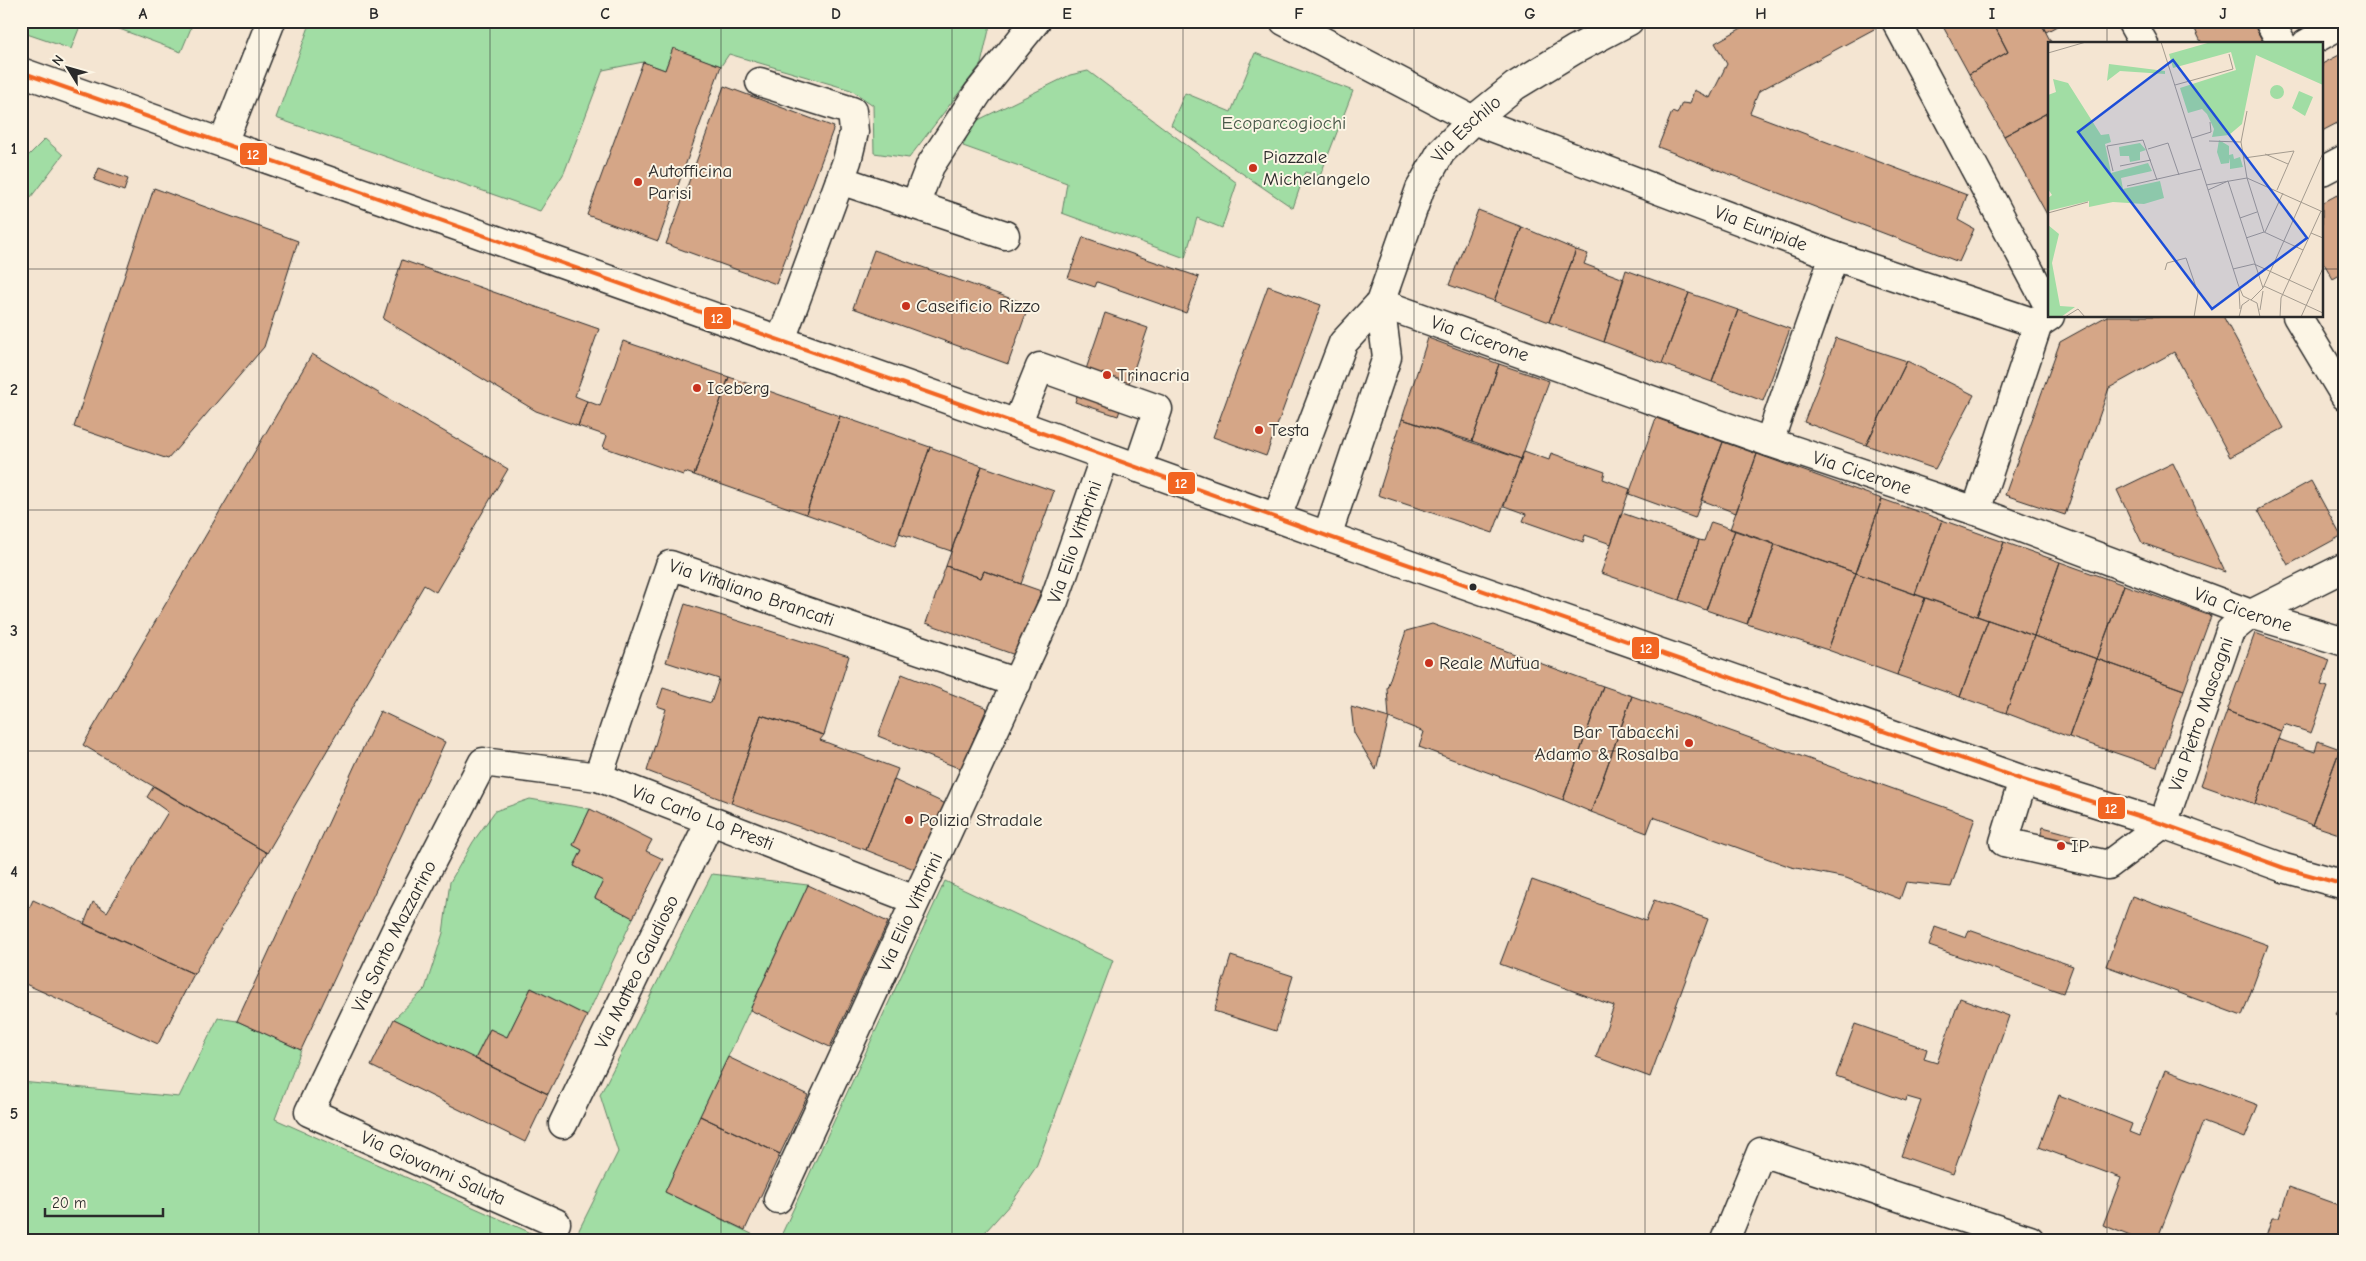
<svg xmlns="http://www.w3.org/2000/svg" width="2366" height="1261" viewBox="0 0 2366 1261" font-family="'Comic Neue',sans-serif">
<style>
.green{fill:#a1dda4;stroke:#668468}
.building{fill:#d5a687;stroke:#2b2b2b}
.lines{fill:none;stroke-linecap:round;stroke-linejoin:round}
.minor-casing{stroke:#2b2b2b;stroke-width:31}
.major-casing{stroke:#2b2b2b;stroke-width:31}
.minor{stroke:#fcf5e5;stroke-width:28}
.major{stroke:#fcf5e5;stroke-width:28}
.bus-1-casing{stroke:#fcf5e5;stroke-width:8}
.bus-1{stroke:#f26522;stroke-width:4}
.grid{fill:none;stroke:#2b2b2b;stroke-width:1;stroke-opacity:0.55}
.poi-dot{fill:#c8321e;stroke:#fcf5e5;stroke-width:2}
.bus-dot{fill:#2b2b2b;stroke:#fcf5e5;stroke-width:2}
.labels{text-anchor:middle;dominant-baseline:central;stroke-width:4;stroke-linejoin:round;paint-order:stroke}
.park-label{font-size:19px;fill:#485849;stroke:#fcf5e5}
.street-label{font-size:19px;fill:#2b2b2b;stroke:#fcf5e5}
.poi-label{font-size:19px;fill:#2b2b2b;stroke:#fcf5e5;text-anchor:start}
.inset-road{fill:none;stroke:#a49b8f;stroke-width:1}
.view{fill:#1d4ed8;fill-opacity:0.15;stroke:#1d4ed8;stroke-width:2.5}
.inset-edge{fill:none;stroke:#2b2b2b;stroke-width:2.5}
.line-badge{stroke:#fcf5e5;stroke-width:2}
.badge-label{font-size:14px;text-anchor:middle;font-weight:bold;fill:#fff}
.neatline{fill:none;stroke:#2b2b2b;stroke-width:2}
.grid-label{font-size:16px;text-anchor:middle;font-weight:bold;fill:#2b2b2b}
</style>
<rect width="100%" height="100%" fill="#f4e5d2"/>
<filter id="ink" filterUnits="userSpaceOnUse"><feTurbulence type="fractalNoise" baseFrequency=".02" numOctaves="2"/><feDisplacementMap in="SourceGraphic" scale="10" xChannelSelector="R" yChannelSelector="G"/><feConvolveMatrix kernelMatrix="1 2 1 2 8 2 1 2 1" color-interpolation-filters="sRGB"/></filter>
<g filter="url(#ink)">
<path class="green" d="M21 21H82L71 49 21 32Z
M98 21H174L191 28 181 52Z
M311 21H991L981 64 909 158 874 153 873 105 851 90 729 54 721 66 673 49 665 70 643 62 603 70 564 173 540 211 276 118Z
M1255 53 1353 91 1320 176 1305 172 1293 208 1171 125 1185 93 1231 112Z
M1088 71 1237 183 1222 228 1197 218 1185 258 1062 213 1067 183 963 146 972 123 1070 75Z
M45 139 63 155 21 210V163Z
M530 799 590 809 573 845 582 850 574 866 603 881 595 898 633 918 587 1016 531 988 507 1037 490 1029 475 1059 394 1019 425 989 443 933 450 882 473 842 495 811Z
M712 874 808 885 665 1192 764 1240H574L618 1152 600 1095Z
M945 881 1113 960 1036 1167 1012 1202 978 1240H779Z
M218 1018 237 1021 301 1050 275 1119 547 1240H21V1082L179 1097Z"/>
<path class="building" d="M1754 21H1872L1876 28 1759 91 1750 113 1967 195 1958 220 1974 229 1959 262 1658 147 1672 112 1677 114 1682 103 1690 104 1694 90 1710 98 1727 64 1715 43Z
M1940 21H1992L2008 52 1969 74Z
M1992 21H2040L2052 44H2050V117L2047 113 2004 136 1969 74 2008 52Z
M2040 21H2066L2046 32Z
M2191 21H2252L2264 44H2202Z
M673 48 721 66 658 241 587 215 643 62 665 70Z
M2345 52V119L2322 131V64Z
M724 86 834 127 776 284 666 244Z
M2047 113 2050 117V220L2004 136Z
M99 168 128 179 124 191 94 180Z
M154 188 298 241 264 347 168 459 74 427Z
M2337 195 2345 208V272L2333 279 2322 260V203Z
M1478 210 1522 227 1494 301 1449 285Z
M1522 227 1576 250 1549 322 1494 301Z
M1083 237 1199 277 1186 313 1097 282 1095 287 1068 278Z
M874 250 1029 305 1008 364 853 308Z
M1576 250 1588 254 1584 264 1624 279 1604 342 1549 322Z
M402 260 599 329 575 396 587 401 578 426 536 411 383 319Z
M1626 270 1689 293 1662 364 1604 342Z
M1268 286 1321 305 1266 456 1213 437Z
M1689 293 1738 310 1712 382 1662 364Z
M1738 310 1790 329 1763 401 1712 382Z
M1105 313 1148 328 1118 416 1075 402Z
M2107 316H2223L2284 428 2230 457 2174 352 2109 388 2065 515 2005 495 2060 342Z
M1428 338 1499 364 1472 441 1402 419Z
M1836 338 1907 361 1866 445 1804 422Z
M623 341 729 377 694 475 685 472 683 475 603 447 607 436 578 426 587 401 600 406Z
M312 354 508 469 436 592 424 585 267 853 83 745Z
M1907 361 1974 395 1935 469 1866 445Z
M1499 364 1549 381 1521 459 1472 441Z
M729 377 840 416 806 514 694 475Z
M840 416 930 447 895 546 806 514Z
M1656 418 1723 442 1695 518 1629 494Z
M1402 419 1521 459 1493 533 1378 495Z
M1723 442 1757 454 1736 513 1701 500Z
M930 447 982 466 951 551 899 533Z
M1524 451 1549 460 1551 453 1605 472 1603 479 1630 489 1611 544 1585 535 1583 542 1523 521 1526 514 1504 506Z
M1757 454 1882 499 1856 573 1730 529Z
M2173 463 2225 572 2142 543 2117 490Z
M982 466 1054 491 1021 584 984 571 981 578 946 566Z
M2311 481 2341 536 2288 565 2258 510Z
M1882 499 1942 520 1915 594 1856 573Z
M1622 513 1699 540 1679 600 1601 573Z
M1942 520 2004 542 1977 616 1915 594Z
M1711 522 1735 530 1706 610 1679 600 1699 540 1704 541Z
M1735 530 1775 544 1747 624 1706 610Z
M2004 542 2060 562 2034 636 1977 616Z
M1775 544 1856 573 1828 650 1747 624Z
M2060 562 2124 585 2097 659 2034 636Z
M946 566 981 578 984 571 1041 591 1018 656 926 623Z
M1856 573 1925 598 1897 675 1828 650Z
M2124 585 2211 616 2184 690 2097 659Z
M1925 598 1988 620 1960 697 1897 675Z
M685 604 849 656 824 735 761 715 731 803 647 771 666 709 657 706 663 688 711 703 719 679 666 662Z
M1988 620 2034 636 2006 713 1960 697Z
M1432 624 1603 686 1563 800 1419 747 1424 732 1389 718 1387 688 1406 631Z
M2255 633 2330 660 2321 685 2328 687 2311 733 2284 724 2281 731 2227 711Z
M2034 636 2097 659 2069 737 2006 713Z
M2097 659 2184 690 2157 767 2069 737Z
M902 674 987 708 961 769 878 736Z
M1603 686 1632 696 1591 812 1563 800Z
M1632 696 1975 818 1951 887 1906 882 1900 899 1846 878 1791 867 1653 817 1647 833 1591 812Z
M1351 707 1389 718 1376 770 1354 733Z
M380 711 445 742 301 1050 237 1021Z
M2227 711 2281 731 2255 804 2201 785Z
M761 715 824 735 820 740 898 769 866 850 731 803Z
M2345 735V751L2340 749Z
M2278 739 2315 752 2318 741 2340 749 2312 825 2255 804Z
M2340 749 2345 751V836L2312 825Z
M894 780 946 804 919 871 866 850Z
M154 786 267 853 194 974 84 924 93 902 107 912 168 812 147 797Z
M590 809 652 840 646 851 663 859 633 918 595 898 603 881 574 866 582 850 573 845Z
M2043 827 2084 838 2075 872 2033 860Z
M1532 880 1646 921 1654 900 1708 919 1650 1077 1596 1057 1614 1006 1500 964Z
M808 885 888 922 830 1047 750 1010Z
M2132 896 2268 945 2242 1016 2106 966Z
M33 900 194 974 158 1044 21 982V926Z
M1935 927 1966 938 1969 930 2073 966 2063 993 1929 946Z
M1231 956 1293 976 1276 1031 1214 1011Z
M531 988 587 1016 548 1094 475 1059 490 1029 507 1037Z
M1960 998 2009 1016 1953 1174 1901 1156 1921 1101 1907 1097 1906 1101 1836 1076 1855 1024 1927 1049 1924 1059 1937 1063Z
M2345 1001V1020L2336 1014Z
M394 1019 548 1094 525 1142 371 1066Z
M728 1057 808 1095 780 1154 700 1116Z
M2165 1070 2258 1105 2245 1138 2203 1122 2157 1240H2140L2103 1225 2121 1178 2039 1147 2059 1095 2132 1124 2129 1132 2139 1136Z
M700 1116 780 1154 745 1230 665 1192Z
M2289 1187 2345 1207V1219L2338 1240H2265L2272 1218H2279Z"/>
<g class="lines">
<g class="minor-casing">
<g id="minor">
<path id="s1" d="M1284 21 1473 120 1834 256 2038 324 2050 316"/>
<path d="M1896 21 2050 309"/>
<path d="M2269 21 2282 44"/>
<path d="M2306 44 2345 22"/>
<path d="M760 82 852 111 854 132 847 161 781 340"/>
<path d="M223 143 271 21"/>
<path d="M2322 171 2345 159"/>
<path d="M840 180 1005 235"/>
<path d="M915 205 930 166 978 93 1036 21"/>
<path id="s2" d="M1380 303 1769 442 1976 511 2251 614 2345 642"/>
<path d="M1017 424 1040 367 1158 409 1138 468"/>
<path d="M1769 442 1834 256"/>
<path d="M1976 511 2038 324"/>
<path id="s3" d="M1277 517 1343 343 1380 303 1420 189 1441 152 1473 120 1515 86 1574 50 1629 21"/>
<path d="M1327 536 1387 357 1380 303"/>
<path id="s4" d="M598 777 670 565 1017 683"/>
<path id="s5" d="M2023 780 2004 842 2108 865 2163 824 2230 631 2251 614 2345 567"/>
<path id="s6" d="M563 1124 710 821"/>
<path id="s7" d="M778 1199 1054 601 1105 456"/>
<path id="s8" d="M556 1223 309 1112 395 932 483 762 598 777 915 900"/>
<path d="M1725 1240 1761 1152 2030 1240"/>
</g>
</g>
<g class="major-casing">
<path id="major" d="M2131 21 2144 44
M21 72 1017 424 1327 536 2023 780 2163 824 2284 868 2345 885
M2297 316 2345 396"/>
</g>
<use href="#minor" class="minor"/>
<use href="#major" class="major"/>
<g class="bus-1-casing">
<path id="bus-1" d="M21 72 1017 424 1327 536 2023 780 2163 824 2284 868 2345 885"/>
</g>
<use href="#bus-1" class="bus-1"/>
</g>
</g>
<path class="grid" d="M259 21V1240M490 21V1240M721 21V1240M952 21V1240M1183 21V1240M1414 21V1240M1645 21V1240M1876 21V1240M2107 21V44M21 269H2050M2322 269H2345M2107 316V1240M21 510H2345M21 751H2345M21 992H2345"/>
<g class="poi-dot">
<circle cx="1253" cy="168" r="5"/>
<circle cx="638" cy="182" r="5"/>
<circle cx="906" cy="306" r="5"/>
<circle cx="1107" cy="375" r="5"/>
<circle cx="697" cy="388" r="5"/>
<circle cx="1259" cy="430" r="5"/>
<circle cx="1429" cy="663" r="5"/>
<circle cx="1689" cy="743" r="5"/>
<circle cx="909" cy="820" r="5"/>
<circle cx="2061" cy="846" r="5"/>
</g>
<circle class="bus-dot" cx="1473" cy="587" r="4.5"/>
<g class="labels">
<g class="park-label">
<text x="1284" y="123">Ecoparcogiochi</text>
</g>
<g class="street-label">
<text stroke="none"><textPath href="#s3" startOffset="438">Via Eschilo</textPath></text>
<text stroke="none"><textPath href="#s1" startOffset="521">Via Euripide</textPath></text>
<text stroke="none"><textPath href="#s2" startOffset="106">Via Cicerone</textPath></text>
<text stroke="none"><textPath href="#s2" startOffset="511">Via Cicerone</textPath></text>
<text stroke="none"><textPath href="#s7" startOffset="721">Via Elio Vittorini</textPath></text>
<text stroke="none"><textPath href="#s4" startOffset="310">Via Vitaliano Brancati</textPath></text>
<text stroke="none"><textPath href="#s2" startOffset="916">Via Cicerone</textPath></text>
<text stroke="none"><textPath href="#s5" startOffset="356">Via Pietro Mascagni</textPath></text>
<text stroke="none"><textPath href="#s8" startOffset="890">Via Carlo Lo Presti</textPath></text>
<text stroke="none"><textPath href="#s7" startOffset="316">Via Elio Vittorini</textPath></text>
<text stroke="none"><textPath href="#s8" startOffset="466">Via Santo Mazzarino</textPath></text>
<text stroke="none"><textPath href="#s6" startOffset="169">Via Matteo Gaudioso</textPath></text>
<text transform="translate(433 1168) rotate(24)">Via Giovanni Saluta</text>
</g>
<g class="poi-label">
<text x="1263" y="157">Piazzale<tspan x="1263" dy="22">Michelangelo</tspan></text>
<text x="648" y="171">Autofficina<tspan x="648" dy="22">Parisi</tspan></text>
<text x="916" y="306">Caseificio Rizzo</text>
<text x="1117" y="375">Trinacria</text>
<text x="707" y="388">Iceberg</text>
<text x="1269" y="430">Testa</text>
<text x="1439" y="663">Reale Mutua</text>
<text x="1679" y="732" text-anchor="end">Bar Tabacchi<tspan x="1679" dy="22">Adamo &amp; Rosalba</tspan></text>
<text x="919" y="820">Polizia Stradale</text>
<text x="2071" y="846">IP</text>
</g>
</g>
<g transform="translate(2048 42)">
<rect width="275" height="275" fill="#f4e5d2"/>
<path d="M163 0H275V43L208 13 194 82 181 93 164 95 166 87 159 72 154 67 140 71 132 46 188 28 183 10 125 26 121 12ZM61 22 117 29V32L72 29 59 39ZM5 37 20 41 53 93 61 92 63 100 57 102 63 131 100 121 104 129 73 136 75 147 112 139 116 156 96 162 65 160 41 165V159L0 169V156L4 153 0 147V53L8 50ZM222 50a7 7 0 1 1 14 0a7 7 0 1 1-14 0ZM251 49 265 55 257 74 244 66ZM171 98 181 104V113L185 112 186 117 192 115 195 125 182 127V116L181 121 173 122 169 110ZM92 101 98 108 92 110V118L82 120 81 114H72L71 105ZM0 183 11 192 4 221 12 264 27 265 13 275H0Z" fill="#a1dda4"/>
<path class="inset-road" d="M113 0 190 242 195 254 209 261 212 275M0 11 38 0M127 43 185 27 181 12M199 69 193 100 199 136 216 190 255 208M144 96 163 90 162 80M161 99 193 100M100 107 120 101 131 133M217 112 240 122M196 116 246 109 229 148M72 124 103 118M65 129 59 104 95 98 109 138M180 139 215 246M158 143 199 136 275 170M79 144 153 127M160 148 180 139M273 169 263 191 275 196M0 171 40 160M192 176 209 170M217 190 235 151M198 196 216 190M206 222 265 249M185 227 206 222M117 228 119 221 138 216 150 251 146 275M216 244 275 271M191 248 192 267M203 258 215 246 275 111M212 268 215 249M17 275 30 267 37 275M191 275 194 263 201 258M232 275 233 256 263 191M253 275 275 226"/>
<path class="view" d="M125 18 259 196 164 267 30 90Z"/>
<rect width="275" height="275" class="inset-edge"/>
</g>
<g class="line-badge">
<rect x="239" y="142" width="29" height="24" rx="5" fill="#f26522"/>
<rect x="703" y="306" width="29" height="24" rx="5" fill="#f26522"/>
<rect x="1167" y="471" width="29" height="24" rx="5" fill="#f26522"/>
<rect x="1631" y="636" width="29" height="24" rx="5" fill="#f26522"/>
<rect x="2097" y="796" width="29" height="24" rx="5" fill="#f26522"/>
</g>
<g class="badge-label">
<text x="253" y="159">12</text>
<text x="717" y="323">12</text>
<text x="1181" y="488">12</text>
<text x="1646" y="653">12</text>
<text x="2111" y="813">12</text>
</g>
<rect width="2366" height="1261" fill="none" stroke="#fcf5e5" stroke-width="55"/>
<g transform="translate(68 68) rotate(307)" stroke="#fcf5e5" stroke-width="4" paint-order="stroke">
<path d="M0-4L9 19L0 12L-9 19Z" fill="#2b2b2b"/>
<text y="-8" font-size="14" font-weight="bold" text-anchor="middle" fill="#2b2b2b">N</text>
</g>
<path d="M45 1208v8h118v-8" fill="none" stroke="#2b2b2b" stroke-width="2.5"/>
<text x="52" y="1208" font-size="15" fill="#2b2b2b" stroke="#fcf5e5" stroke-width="4" paint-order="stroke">20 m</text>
<rect x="28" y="28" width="2310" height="1206" class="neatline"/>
<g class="grid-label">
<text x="143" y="19">A</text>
<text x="374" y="19">B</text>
<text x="605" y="19">C</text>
<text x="836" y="19">D</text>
<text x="1067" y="19">E</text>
<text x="1299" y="19">F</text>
<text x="1530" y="19">G</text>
<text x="1761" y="19">H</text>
<text x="1992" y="19">I</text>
<text x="2223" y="19">J</text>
<text x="14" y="154">1</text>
<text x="14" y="395">2</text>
<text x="14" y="636">3</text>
<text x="14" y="877">4</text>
<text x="14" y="1119">5</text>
</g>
</svg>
